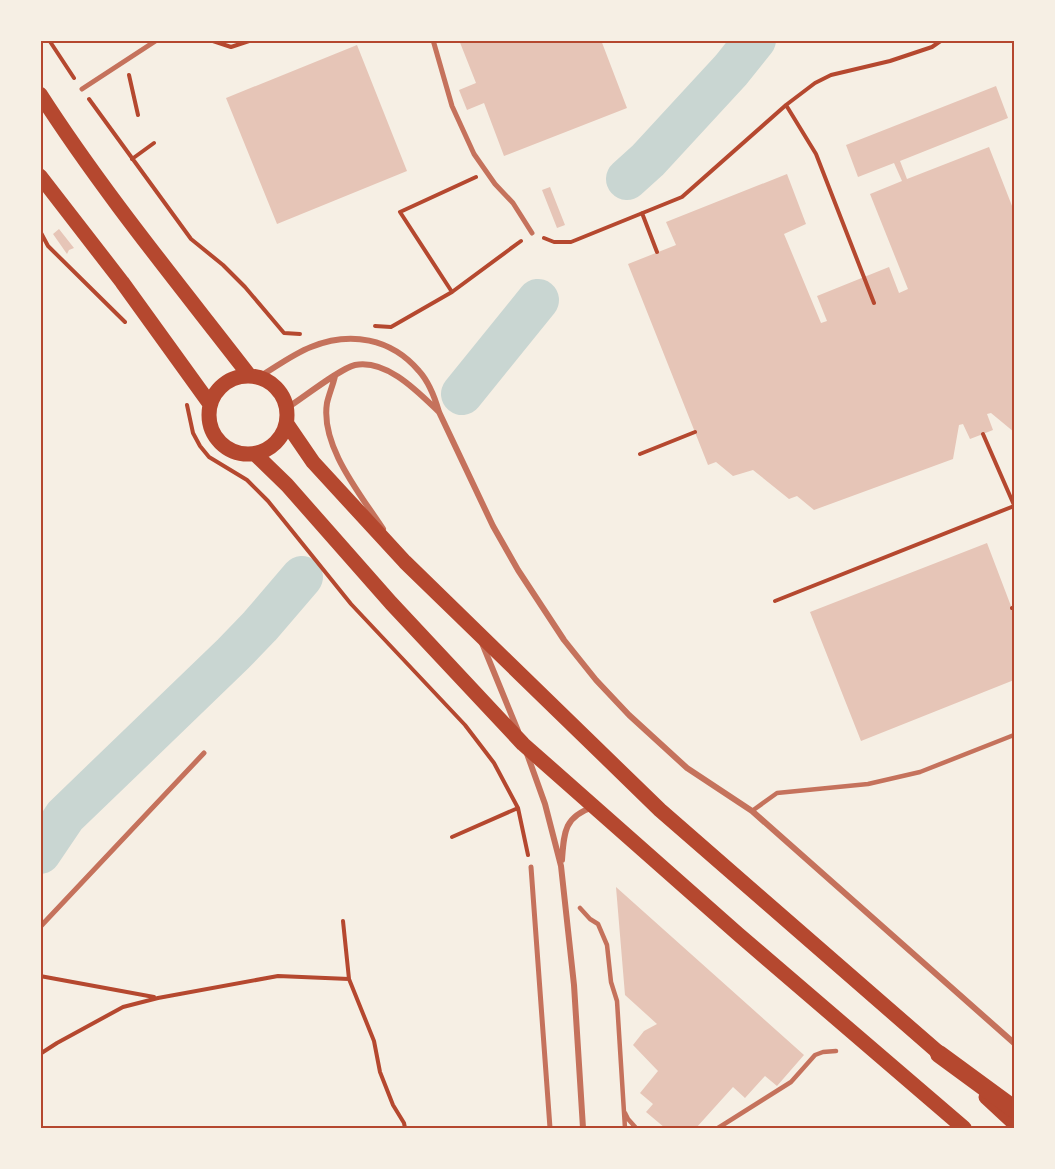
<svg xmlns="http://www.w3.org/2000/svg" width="1055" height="1169" viewBox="0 0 1055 1169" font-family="Commissioner,sans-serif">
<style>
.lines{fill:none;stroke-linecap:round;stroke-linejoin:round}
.river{stroke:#c9d6d2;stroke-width:42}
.building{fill:#e6c5b7}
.path{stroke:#b5482f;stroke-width:4}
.service{stroke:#c5725c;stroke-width:4.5}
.pedestrian{stroke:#c5725c;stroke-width:5}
.minor{stroke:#c5725c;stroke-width:6}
.primary{stroke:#b5482f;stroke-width:15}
.motorway{stroke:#b5482f;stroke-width:18}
.neatline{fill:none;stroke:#b5482f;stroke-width:2}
</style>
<rect width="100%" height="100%" fill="#f6efe4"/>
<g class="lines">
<path class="river" d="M627 179 648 160 731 70 755 40
M462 394 538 300
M40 853 65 816 233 654 260 626 302 577"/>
</g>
<path class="building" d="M459 40H601L627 108 504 156 484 103 467 110 459 90 476 83Z
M357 45 407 171 277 224 226 98Z
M996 86 1008 118 900 161 907 179 989 147 1014 211V432L991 413 987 414 993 430 983 434 970 439 963 424 959 425 953 459 814 510 797 496 789 499 753 470 733 476 716 462 708 465 628 264 676 245 666 222 787 174 806 224 784 234 821 323 827 321 817 296 889 267 899 293 908 289 870 194 902 181 894 163 858 177 846 145Z
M550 187 565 225 557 228 542 190Z
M59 229 74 248 69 250 67 254 53 234Z
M987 543 1014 614V680L861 741 810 612Z
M616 887 804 1055 777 1086 765 1076 745 1098 733 1087 696 1128H665L646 1112 653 1104 640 1093 658 1071 633 1045 644 1031 657 1024 625 995Z"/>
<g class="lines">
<path class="path" d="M49 40 74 78
M210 40 231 47 252 40
M129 75 138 115
M89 99 191 239 223 265 245 287 284 333 300 334
M786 105 816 154 874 303
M132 159 154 143
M642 213 657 252
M40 231 48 246 125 322
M544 238 554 242H571L682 197 786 105 815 83 831 75 890 61 932 47 942 40
M452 292 400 212 476 177
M375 326 391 327 452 292 521 241
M187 405 193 433 200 446 209 457 247 480 268 501 351 604 465 725 494 763 518 808 528 855
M983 434 1014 505
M640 454 695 432
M775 601 1014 506
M1012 608 1014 607
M452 837 518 808
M343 921 349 979
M40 976 154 997
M40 1054 57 1043 123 1007 158 998 278 976 349 979 374 1041 380 1072 393 1105 404 1123 405 1128"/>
<path class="service" d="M752 811 777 793 868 784 920 772 1014 735
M580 908 590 919 598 924 607 945 611 982 617 1001 625 1128
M625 1113 628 1119 636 1128
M718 1128 791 1082 815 1055 823 1052 836 1051"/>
<path class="pedestrian" d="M433 40 452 106 474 154 495 184 513 203 532 233
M82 89 157 40
M531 867 550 1128
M40 927 204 753"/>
<path class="minor" d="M335 376C333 385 329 394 327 403 320 446 361 495 383 529
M259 377C276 367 293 354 311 347 350 331 391 338 419 371 429 382 435 398 439 412L493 526 518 570 564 640 596 680 629 715 687 768 752 811 1014 1043
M287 408C303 398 339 369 355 365 387 359 418 392 439 412
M482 643 518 731
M526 751 545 804 561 866 574 985 583 1128
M562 860C564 832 564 817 593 807"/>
<path class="primary" d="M40 94C103 192 178 283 249 375
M40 176 122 282 210 404
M209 415a39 39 0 1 1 78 0a39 39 0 1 1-78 0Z
M287 424 313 462 405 562 660 810 947 1060
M255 454 287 485 391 603 523 744 738 934 964 1128
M986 1097 1014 1123"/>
<path class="motorway" d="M939 1054 1014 1109"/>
</g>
<rect width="1055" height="1169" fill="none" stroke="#f6efe4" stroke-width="84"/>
<rect x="42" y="42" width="971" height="1085" class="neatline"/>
</svg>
